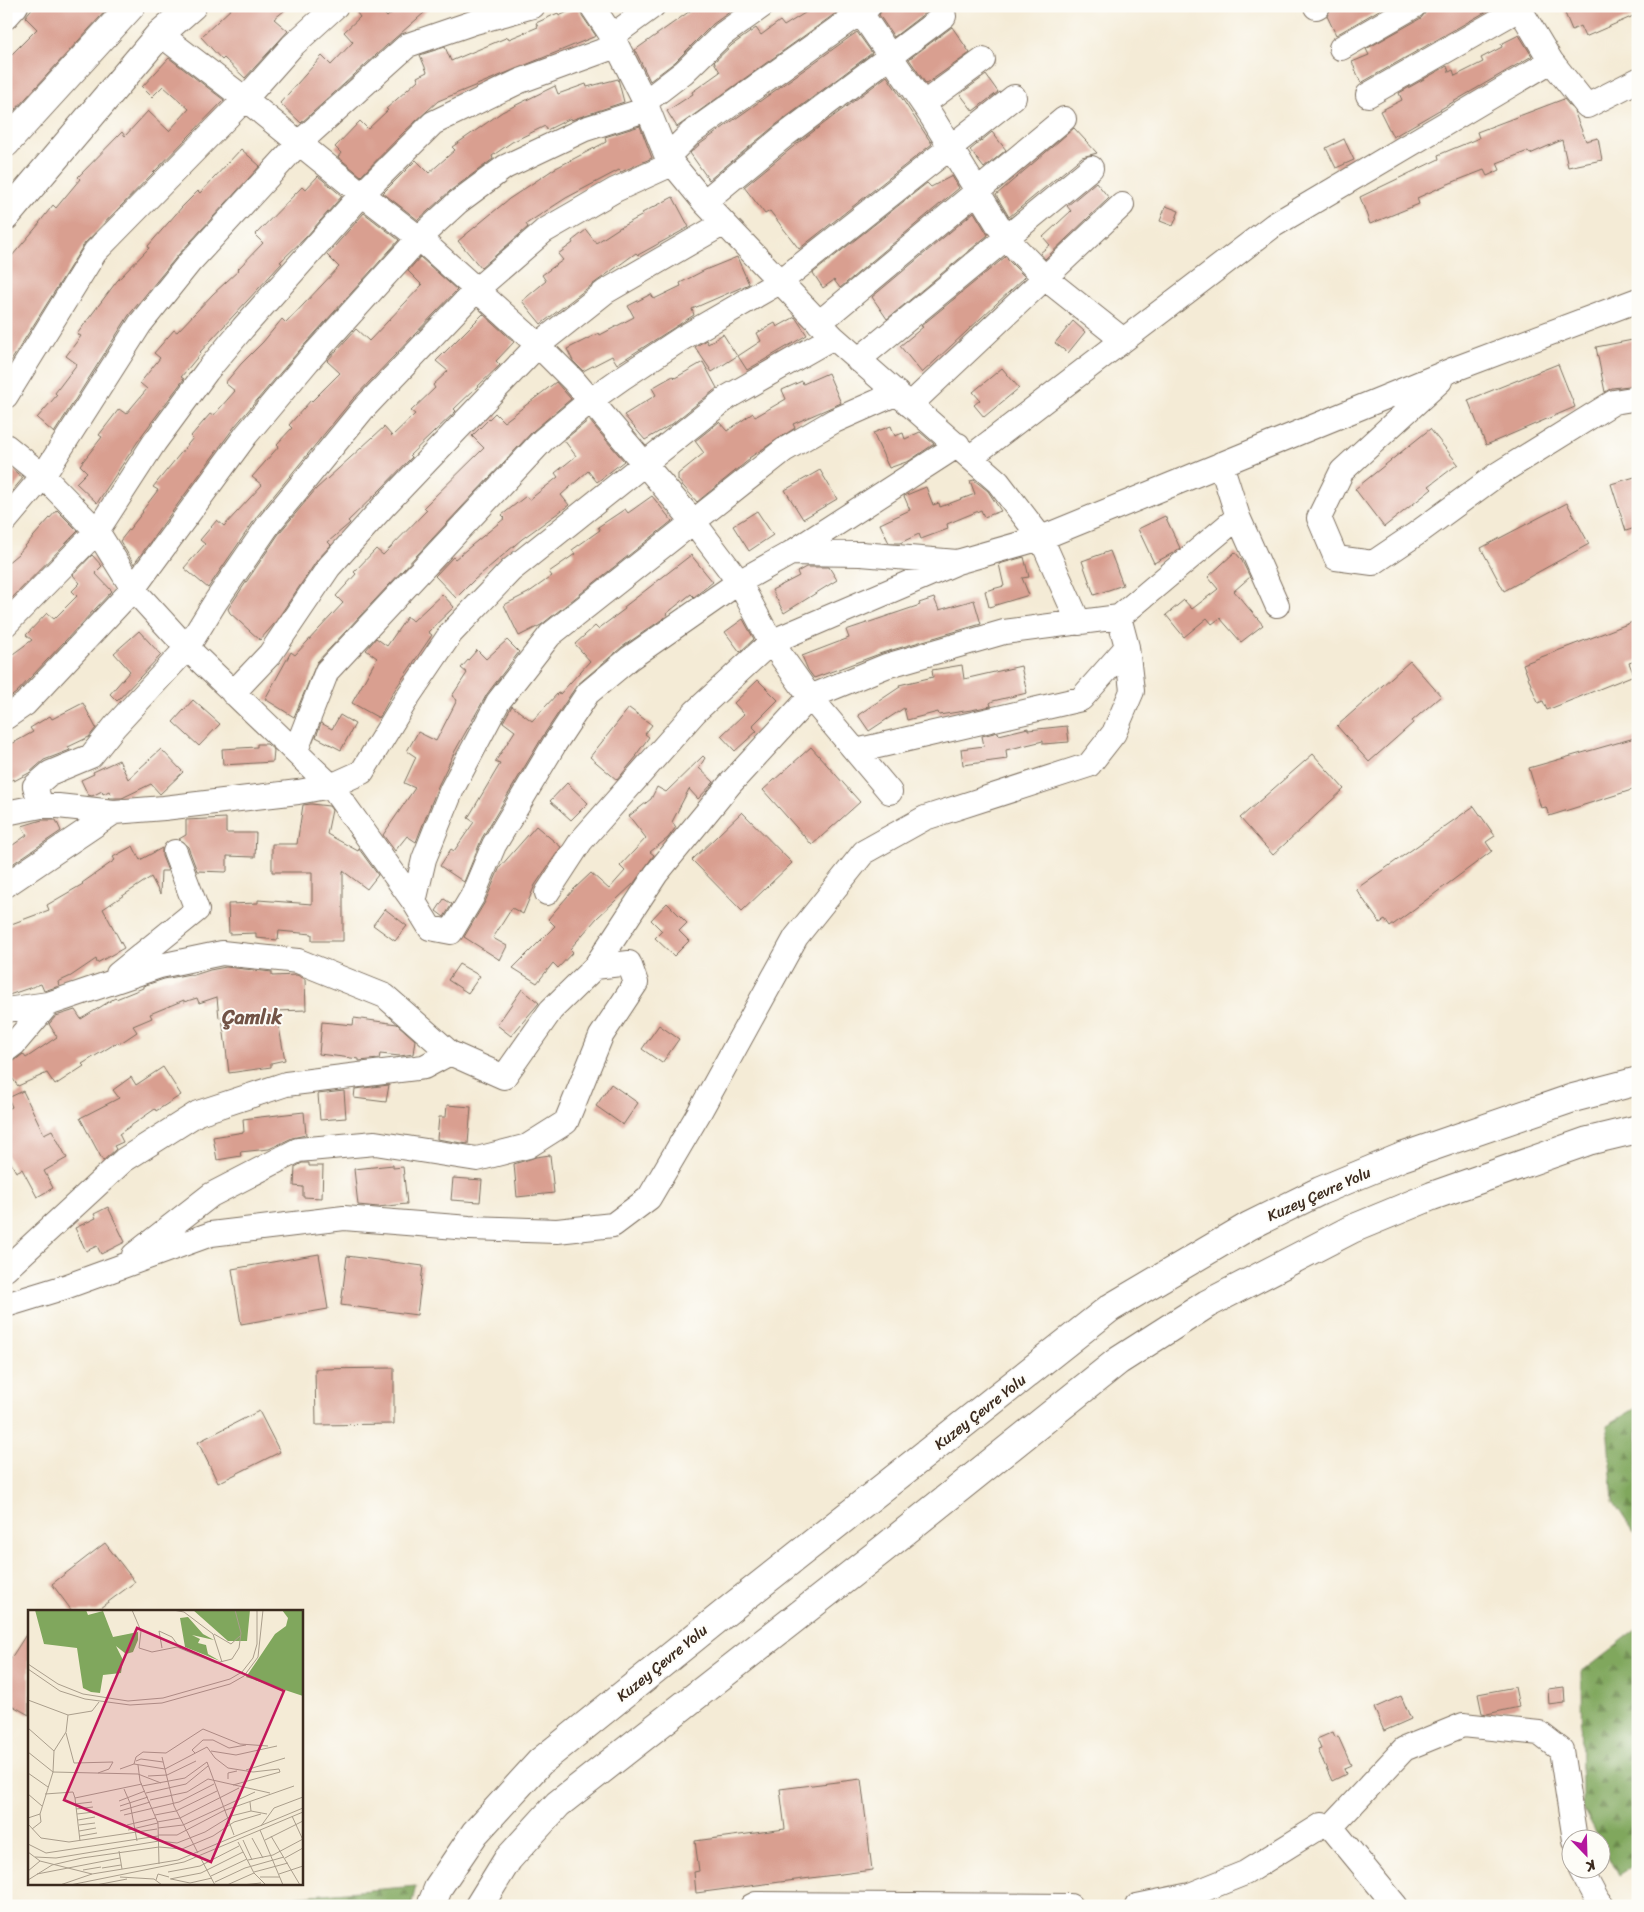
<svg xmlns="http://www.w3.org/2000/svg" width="1644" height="1912" viewBox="0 0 1644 1912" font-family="Sriracha,sans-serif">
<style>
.forest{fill:url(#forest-firs);stroke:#5e683e}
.building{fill:#d99f90}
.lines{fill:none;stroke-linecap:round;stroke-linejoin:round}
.minor-casing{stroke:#7c6e5e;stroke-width:26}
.major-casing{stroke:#7c6e5e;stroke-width:30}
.minor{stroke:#fff;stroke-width:24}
.major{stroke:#fff;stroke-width:28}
.labels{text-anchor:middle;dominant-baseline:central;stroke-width:4;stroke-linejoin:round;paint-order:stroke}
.street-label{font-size:15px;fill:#3b2a1e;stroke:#fdfcf7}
.district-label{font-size:20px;font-weight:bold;fill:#725346;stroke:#fdfcf7}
.inset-road{fill:none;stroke:#aa9e8c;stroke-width:1}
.view{fill:#c2185b;fill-opacity:0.15;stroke:#c2185b;stroke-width:2.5}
.inset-edge{fill:none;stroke:#3b2a1e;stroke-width:2.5}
</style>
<defs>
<pattern id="forest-firs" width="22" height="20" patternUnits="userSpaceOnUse" patternTransform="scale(1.25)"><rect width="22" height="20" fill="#80a75d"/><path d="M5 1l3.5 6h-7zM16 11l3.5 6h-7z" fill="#6a884c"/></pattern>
</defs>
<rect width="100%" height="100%" fill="#fdfcf7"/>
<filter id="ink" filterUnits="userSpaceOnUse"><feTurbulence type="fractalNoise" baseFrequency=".02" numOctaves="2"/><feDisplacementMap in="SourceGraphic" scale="10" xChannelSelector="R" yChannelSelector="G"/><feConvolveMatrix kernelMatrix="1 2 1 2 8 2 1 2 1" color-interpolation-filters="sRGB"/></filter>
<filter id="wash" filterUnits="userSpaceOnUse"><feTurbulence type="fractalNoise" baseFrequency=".0096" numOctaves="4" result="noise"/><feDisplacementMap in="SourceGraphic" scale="20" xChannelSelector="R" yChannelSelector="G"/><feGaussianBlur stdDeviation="1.12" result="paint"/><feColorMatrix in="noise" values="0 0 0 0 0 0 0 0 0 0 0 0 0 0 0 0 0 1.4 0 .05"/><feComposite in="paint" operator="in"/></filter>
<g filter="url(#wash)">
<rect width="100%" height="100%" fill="#f4ebd6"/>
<path class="forest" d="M1638 1407V1539L1613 1501 1607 1425Z
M1638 1628V1864L1619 1876 1602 1843V1840L1599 1839 1582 1807 1581 1672Z
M416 1886 411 1906H185Z"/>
<g id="blocks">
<path class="building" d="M34 6H110L6 120V60L37 29 25 17Z
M234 6H290L274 19 288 31 245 78 224 58 222 60 201 37Z
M365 6H377L387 17 399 6H432L386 46 301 123 280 103 322 56 331 65 353 42 344 32 360 17 357 13Z
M697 6H738L713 24 675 62 650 81 635 50Z
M816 6H842L843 8 677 127 667 111 693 94 692 92 720 72 714 62 732 45 756 28 761 35 780 21 784 26Z
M886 6H934L894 37 879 15 882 9Z
M1332 6H1386L1336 35 1327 16Z
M1428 6H1496L1361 83 1352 62 1369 55 1366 49 1421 18 1426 12Z
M1562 6H1638V14L1585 37 1580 26 1572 30Z
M578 7 581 14 596 36 438 101 405 131 361 176 338 157 341 153 335 147 360 121 368 129 388 110 386 109 418 80 417 77 427 72 420 55 445 47 451 61 508 37 509 39 538 27 536 23 558 13 559 16Z
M952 27 970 53 926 84 909 59Z
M857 32 872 53 777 124 709 180 690 153 700 144Z
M1519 35 1532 56 1393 137 1380 111 1402 100 1399 93 1447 66 1449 72 1453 70 1455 76 1483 62 1481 58 1502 47 1501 44Z
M169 58 224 100 85 243 6 369V263L40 223H39L53 205 56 208 80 179 78 177 122 132 125 136 148 111 169 131 189 109 163 86 152 97 142 87Z
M986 75 998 92 973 111 960 94Z
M887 76 932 144 799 249 770 211 765 214 744 187 794 146Z
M618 79 624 102 571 120V118L547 130 545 126 512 142 492 156 493 159 450 191 418 220 383 193 416 160 429 173 455 150 452 147 478 129 502 112 555 86 558 94 586 84 587 87Z
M1564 99 1574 111 1586 141 1598 138 1602 160 1568 167 1562 140 1530 154 1528 151 1497 163 1500 170 1487 176 1484 170 1448 184 1417 198 1419 204 1370 224 1360 197 1439 159 1438 155 1479 138 1477 132Z
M640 126 652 158 621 172 619 170 566 198 526 224 528 227 481 268 458 241 509 199 554 169 606 142 605 137Z
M1074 128 1097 153 1082 157 1009 217 996 195Z
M992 132 1006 150 984 168 970 150Z
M1344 139 1354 160 1336 168 1326 148Z
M241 149 260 166 179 254 129 315 54 433 37 418 57 395 55 393 77 364 66 356 81 336 77 334 117 281 149 248 148 246 182 207 198 191 200 193Z
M318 176 342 196 306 237 280 262 282 263 200 352 201 353 181 377 184 379 142 435 97 503 76 483 87 472 80 465 102 437 99 435 119 409 126 414 147 389 140 383 160 358 154 353 174 330 177 332 213 294 239 270 238 269 263 243 255 235 302 187 305 190Z
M952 176 959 188 840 288 834 280 823 288 813 273 927 183 931 187Z
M1096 182 1109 198 1045 259 1040 253 1050 245 1043 237 1071 211 1067 206Z
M673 197 689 227 638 255 636 253 585 290 541 324 522 301 546 281 542 275 563 260 558 254 573 243 572 241 586 230 596 243 619 228 643 215 642 213Z
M1166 206 1179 211 1173 226 1160 221Z
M974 212 988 235 887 319 872 297Z
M364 213 399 240 298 352 235 426 134 564 120 541 143 512 142 511 158 490 153 487 193 438 191 436 210 414 213 416 235 391 225 383 241 364 263 342 282 319 286 323 339 267 327 255Z
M420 257 457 290 352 400 258 515 208 588 184 568 205 544 200 540 217 520 224 526 262 485 252 477 279 446 277 444 292 428 289 425 311 400 312 401 340 373 327 361 356 329 369 341 422 285 408 271Z
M737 257 749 284 692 309 694 315 617 364 612 356 583 371 573 361 567 349 599 333 600 335 634 317 628 306 651 294 654 299 681 286 680 283 705 270Z
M1005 257 1025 277 922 373 900 346 923 327 921 326Z
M483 314 514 342 496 361 500 365 454 409 456 411 410 455 412 457 380 490 348 521 350 523 328 542 331 545 318 559 274 624 260 640 230 613 228 609 280 532 316 489 384 427 392 436 415 414 411 411 435 388 433 385 448 371 436 361Z
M795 317 807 335 747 370 738 356 761 341 757 333 775 323 777 327Z
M1073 321 1085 332 1068 353 1055 343Z
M723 334 737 356 712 372 695 347 706 340 708 344Z
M1638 339V385L1612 388 1605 392 1596 347Z
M703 362 717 388 672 424 645 440 624 415 656 395 652 388 673 376 675 378Z
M1558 364 1575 407 1486 445 1468 400Z
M1002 368 1019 388 984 417 974 405 980 400 973 392Z
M828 373 841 403 793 424 795 428 749 458 750 459 697 502 678 480V474L704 453 695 441 719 422 727 431 753 413 755 417 786 399 782 390 802 381 803 384Z
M556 382 571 399 533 431 317 662 294 717 265 699 291 652 295 655 343 603 336 596 356 574 354 572 376 549 383 555 427 510 424 507 484 448 472 436 495 413 504 422Z
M589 420 624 461 597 482 588 471 561 495 569 505 522 539 474 580 456 598 435 576 453 557 455 559 505 518 502 515 526 496 529 500 558 477 555 473 576 456 564 440Z
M891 426 895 436 903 433 905 439 920 432 934 444 909 461 889 468 873 433Z
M1430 429 1458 464 1429 486 1432 489 1384 527 1355 489Z
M6 464 23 478 6 498Z
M820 470 837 499 803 519 785 490Z
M1638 476V527L1626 531 1611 484Z
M974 480 988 491 1001 511 984 517 981 510 947 524 948 529 921 539 919 534 900 543H889L880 524 910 510 904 496 926 487 933 505 939 503 940 507 975 494 970 481Z
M652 496 672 521 541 625 519 636 504 605 528 593 552 576 549 572 575 554 572 550 600 530 598 527 625 509 628 513Z
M1567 503 1589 544 1504 591 1481 548Z
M57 510 78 531 6 604V564L18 554Z
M757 511 773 535 749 551 733 526Z
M1165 516 1180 548 1173 553 1154 563 1138 529Z
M1110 551 1123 585 1094 595 1082 561Z
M1235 552 1241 559 1250 577 1234 591 1263 625 1241 642 1220 618 1212 624 1207 618 1184 637 1166 615 1184 600 1192 609 1218 589 1208 577Z
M92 555 102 566 95 573 112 591 16 693 6 700V659L32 640 26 635 47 613 54 619 77 596 72 591 80 583 73 575Z
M691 555 713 582 694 597 691 594 666 614 667 616 622 647 577 685 543 736 482 838 464 882 440 866 451 849 454 851 474 822 468 818 500 764 495 762 515 731 503 722 512 706 532 721 558 693 560 694 590 661 575 644 595 626 598 629 625 609 624 607Z
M1024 557 1029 577 1022 578 1029 595 989 607 985 591 1004 586 999 564Z
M806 567H829L837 580 784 613 772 590 799 576 797 572Z
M442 594 454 607 428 632 432 635 394 691 379 718 352 703 377 658 366 650 376 638 387 646 407 617 413 621Z
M934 598 939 610 974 600 981 624 882 653 814 678 808 670 802 656 849 638 846 630 920 605 919 603Z
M743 619 754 639 740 652 725 632Z
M1638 620V660L1629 663 1634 675 1547 710 1543 701 1538 703 1523 664Z
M139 631 161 655 117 701 110 694 130 671 114 653Z
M507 640 519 652 487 694 455 751 439 784 416 842 407 836 395 851 383 835 415 788 404 783 416 757 407 751 418 732 436 741 457 700 452 696 467 673 461 668 477 650 486 659Z
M1410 661 1441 696 1412 721 1413 723 1369 762 1337 726Z
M962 665 964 679 1021 666 1027 693 993 701 990 703 991 706 971 710 939 715 938 712 907 720 904 708 869 731 858 715 900 687 899 685 933 677 932 670Z
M758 680 778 700 752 726 757 731 735 751 721 736 744 714 734 703Z
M193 700 220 724 199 746 173 722Z
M83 703 96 728 89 737 68 747 70 750 44 760 29 773 14 781 13 779 6 783V747L33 732 30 728 50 716 52 719Z
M629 708 652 725 645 734 649 737 636 755 637 756 617 780 590 757Z
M340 715 355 724 341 750 316 737 321 723 332 729Z
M1067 726 1069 742 1043 744V741L1006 750 1007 759 963 765 961 749 984 746 982 736 998 732 999 735 1028 728V730Z
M1638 737V788L1549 816 1546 807 1541 808 1529 768Z
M257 744H267L274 750 273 762 223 765 222 749 257 747Z
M811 747 860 802 812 845 763 790Z
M161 749 183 772 160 794 151 784 122 798H108L111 795 109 791 103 794 102 791 92 796 88 795 81 780 94 774 93 772 119 760 128 779Z
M1313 754 1344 789 1273 855 1240 818Z
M703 756 705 758 699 768 714 782 698 799 689 789 672 822 676 827 668 838 650 852 654 855 634 883 597 918 570 949 573 952 558 968 553 963 537 983 513 968 555 926 548 919 574 889 591 873 609 889 625 871 620 866 646 838 629 816 651 799 657 787 666 792Z
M567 783 588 803 571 820 550 801Z
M311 804 329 806 332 810 327 834 358 851 359 849 378 875 367 889 343 871V941H312V934L279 931 278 940 256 938V933L229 934 228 904 258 903V900L312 904V872H272V844H297L303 805Z
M1474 806 1495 836 1486 842 1492 851 1390 927 1385 920 1380 923 1356 889Z
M742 812 792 863 742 911 692 860Z
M226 818V833H256L255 857 227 856V871L226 872 197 871 188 847 184 842 179 839 186 835V820Z
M42 820H56L61 831 8 867 6 850 27 835 22 826Z
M536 826 561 847 535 885 523 914 512 908 493 938 507 946 500 960 464 937 485 902 500 867Z
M133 846 140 860 162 848V856L168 871H161L160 894 151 877 103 909 124 948 97 963 96 959 71 976 58 982 59 986 44 991 41 984 6 996V926L49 910 47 905 83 884 82 883 115 860 113 857Z
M444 899 452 904 444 917 436 911Z
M667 903 687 923 679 931 689 941 674 956 655 938 662 931 651 920Z
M385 909 407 926 395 941 373 925Z
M459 964 480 976 468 993 448 980Z
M226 967 272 972V976L297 975 305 979 306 1010 276 1011 285 1060 271 1063V1067L229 1073 222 1017 219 1018 217 997 199 1003 197 998 184 1002V1000L150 1014 152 1018 133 1026 137 1032 119 1044 118 1042 82 1064 84 1066 55 1085 47 1073 18 1086 6 1070V1064L14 1061 23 1054 26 1058 57 1037 49 1024 56 1016 75 1010 81 1019 115 998 116 999 143 988V986L164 979 190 974 191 976 210 970Z
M522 989 539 1003 511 1036 497 1025Z
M354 1018 397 1024 415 1040 413 1054 400 1056 380 1054 379 1059 359 1061V1059L319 1054 322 1022 353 1025Z
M659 1025 679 1039 662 1063 642 1049Z
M163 1067 181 1095 156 1111 155 1109 119 1134 123 1142 114 1146 116 1149 103 1161 80 1118 119 1098 113 1090 131 1077 136 1085Z
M611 1084 638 1103 623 1125 596 1106Z
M389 1085 386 1102 354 1098 355 1089Z
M23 1091 44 1134 52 1130 67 1158 44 1171 53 1188 37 1197 22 1169 16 1172 6 1154V1110L12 1107 8 1098Z
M344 1091 346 1118 320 1120 318 1094Z
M447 1105 471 1107 468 1144 437 1139 439 1117H446Z
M304 1112 306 1135 292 1138 269 1149 240 1152 241 1156 217 1160 213 1137 244 1132 243 1119Z
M550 1155 554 1193 517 1197 514 1164 536 1157Z
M302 1163H309V1166H323L322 1198 303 1197V1187L294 1186 295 1167Z
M393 1165V1168L403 1167 407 1204 378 1207 358 1205 354 1169Z
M453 1178 482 1180 480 1202 451 1200Z
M108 1207 125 1242 101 1254 97 1246 86 1251 75 1228 96 1218 94 1214Z
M319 1254 328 1309 241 1324 232 1269Z
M347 1256 423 1266 417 1315 341 1305Z
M394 1368V1424L316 1425 315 1369Z
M259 1411 280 1452 218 1483 198 1442Z
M105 1543 135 1582 96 1611H72L52 1584Z
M29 1630V1715L6 1702V1666Z
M1515 1687 1519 1707 1487 1714 1482 1713 1478 1694Z
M1564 1687 1565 1703 1549 1705 1548 1689Z
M1401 1696 1411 1719 1384 1731 1374 1708Z
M1333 1732 1335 1737 1338 1736 1351 1765 1344 1768 1346 1774 1332 1781 1318 1750 1321 1749 1317 1739Z
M861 1779 872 1870 696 1893 694 1872 699 1871 695 1841 785 1829 780 1789Z"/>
</g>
</g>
<g filter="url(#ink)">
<use href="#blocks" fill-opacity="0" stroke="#7c6e5e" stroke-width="1"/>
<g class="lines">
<g class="minor-casing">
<path id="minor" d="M592 6 612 36 645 102 667 157 704 202 833 337 998 482 1041 538 1079 623
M856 6 932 117 1006 238 1045 278 1123 340
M1518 6 1551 61
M1316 7 1318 6
M6 17 16 6
M160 34 245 99 362 194 419 238 538 345 574 381 693 521 739 582 771 642 810 697 890 792
M612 36 653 6
M1341 48 1414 6
M1368 95 1519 9
M645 102 684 72 723 34 762 6
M923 104 983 60
M667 157 691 133 869 6
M704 202 785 135 944 16
M819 323 1064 119
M858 360 1091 168
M1440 381 1342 471 1319 518 1336 558 1373 563 1416 534 1498 474 1614 402 1638 398
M6 396 95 252 245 99 292 46 336 6
M910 405 1122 205
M6 446 43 476 97 531 133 589 187 648 331 786 414 902 430 928 451 932 472 897 494 845 555 743 588 693 630 658 739 582 791 553 958 445
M972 456 1274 225 1551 61 1587 106 1638 80
M1221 464 1238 517 1277 605
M6 520 43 476 140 324 189 263 299 143 408 45 475 22 533 6
M791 553 861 554 957 562 1041 538 1452 370 1638 300
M6 624 97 531 154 443 207 371 243 328 362 194 433 123 520 81 616 46
M233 693 270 654 329 567 383 507 538 345 605 292 724 223
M6 717 25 704 133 589 246 435 308 361 419 238 458 202 505 167 585 129 648 109
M296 750 327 671 543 440 591 400 622 378 681 339 781 281 1014 97
M856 751 1081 699 1127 647
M41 806 35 786 50 773 91 756 115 726 187 648 216 601 269 524 363 409 476 290 544 231 615 190 672 164
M6 813 41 806H58L114 812 164 808 298 792 331 786 362 772 409 695 451 633 511 570 728 397 833 337
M6 885 114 812
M547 893 581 841 695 712 771 642 953 564
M414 902 424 859 452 789 498 702 550 635 784 450 834 421 897 393
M118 974 197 910 175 852
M6 1010 48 1004 160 966 222 953 298 961 385 996 450 1053 504 1077 551 1010 595 967 656 874 730 784 810 697 886 666 1004 632 1119 617 1238 517
M6 1050 14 1044 48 1004
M134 1255 211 1195 298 1150 375 1143 477 1159 528 1146 566 1122 601 1036 636 983 629 963 595 967
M6 1269 124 1160 198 1113 286 1084 424 1067 450 1053
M6 1305 65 1287 211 1234 344 1218 469 1228 557 1231 613 1225 649 1198 699 1113 796 937 864 852 925 818 1089 765 1114 733 1132 691 1127 647 1119 617
M1331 1827 1396 1906
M1581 1870 1598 1902 1602 1906
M752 1906 756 1904 1070 1906
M1137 1906 1190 1895 1245 1873 1322 1825 1331 1827 1404 1749 1463 1725 1539 1733 1561 1750 1575 1840"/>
</g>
<g class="major-casing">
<path id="major" d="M6 143 131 6
M6 216 160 34 192 6
M431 1906 439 1886 475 1833 540 1762 736 1604 1110 1308 1249 1226 1320 1191 1402 1157 1573 1098 1638 1081
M479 1906 508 1859 558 1804 882 1550 1118 1361 1207 1304 1352 1229 1432 1196 1588 1141 1638 1129"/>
</g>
<use href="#minor" class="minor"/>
<use href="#major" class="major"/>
</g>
</g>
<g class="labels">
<g class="street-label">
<text transform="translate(1319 1194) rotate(-24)">Kuzey Çevre Yolu</text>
<text transform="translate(980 1412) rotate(-38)">Kuzey Çevre Yolu</text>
<text transform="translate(662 1663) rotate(-39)">Kuzey Çevre Yolu</text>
</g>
<g class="district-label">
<text x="252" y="1017">Çamlık</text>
</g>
</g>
<g transform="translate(28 1610)">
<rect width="275" height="275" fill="#f4ebd6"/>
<path d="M7 0H58L60 5 75 1 85 27 110 22V30L105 42 98 44 88 36 95 50 93 63 75 65 72 83 63 82 55 78 49 38 16 34ZM165 0H222L219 31H200ZM254 0H275V86L218 67 247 24 258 16 260 8ZM160 7 175 24 186 30 164 25 172 29 170 33 178 35 180 44 192 51 157 37 152 8Z" fill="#80a75d"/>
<path class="inset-road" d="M104 0 113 21 111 38 124 42 149 37 188 53 204 49 211 38 213 23 207 0M145 0 156 2 185 24 194 52M186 24 203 34 212 26M134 38 131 21 144 27 152 38M0 54 30 74 55 84 100 91 135 88 202 69 214 62 225 48 229 34V0M0 59 32 81 57 89 102 95 134 93 202 74 216 66 230 47 235 0M0 90 40 105M0 118 26 141M38 123 46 153 85 152 81 159 70 163M183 141 208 145 249 136M0 142 25 162 110 164 133 173M167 143 164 140 175 130H185L201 138 218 135M134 147 146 196 170 243M108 151 113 149 135 152M106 154 108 147 115 142 138 143 175 119 212 134 240 136M110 155 112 171 130 213 131 254M92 159 106 154 137 159 179 137 187 148 200 158 225 162 251 159 252 162M218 160 257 148M0 163 20 177M120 166 139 165 168 151M200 169V163L209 161M205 175 252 162M114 176 157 168 179 152 206 225M96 179 102 193 109 231M118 183 158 174 180 156M0 184 14 196M17 184 45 182 47 188 114 174M47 188 52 231M122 190 159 182 180 169 242 183M91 191 117 181M222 192 223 201 239 204M47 194 64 192M92 196 120 187M48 199 65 197M92 201 122 192M49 204 66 202M96 205 151 192 186 174M127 205 148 201 189 181M264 206 275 230M0 208 12 204 25 162 26 141 38 122 40 105 64 101 71 92M50 210 67 207M129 212 152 208 211 178M0 214 13 228 41 232 129 219M51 215 67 213M99 215 128 208M233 216 246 198 275 187M130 218 155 215 227 182M4 219 13 212 12 204M100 220 130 213M232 220 255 275M51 221 68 218M130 225H149L195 201 266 176M52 226 69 223M243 226 272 275M224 228 235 248M215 230 224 250M237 230 275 211M210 232 226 263 238 275M0 234 18 243 130 226M91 241 94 259M0 242 12 251 64 264M7 247 28 248 131 231 149 233 177 222 203 206 223 201M172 247 187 275M257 248 275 238M220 250 245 245 275 229M74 258 93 255M55 260 73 257M0 261 12 251M140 262 172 256 211 236M226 262 260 253M9 264 92 248M251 264 275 256M183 266 219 249M92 267 126 269 134 275M232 267H252M142 269 173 263 215 242M143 269 162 273 184 268M0 270 24 255 54 248 131 237 154 239 185 226 206 212 233 204M128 270 130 264 141 267M187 272 217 258 256 247M32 275 64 264 150 250 275 198M42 275 156 252 275 202M68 275 99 269M199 275 226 263M214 275 233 273"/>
<path class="view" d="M109 18 256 81 183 252 36 190Z"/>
<rect width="275" height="275" class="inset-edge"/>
</g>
<rect width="1644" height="1912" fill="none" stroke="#fdfcf7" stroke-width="25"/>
<g transform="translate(1586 1854) rotate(157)"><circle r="24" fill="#fdfcf7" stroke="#afa8a0"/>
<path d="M0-4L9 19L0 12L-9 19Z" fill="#b5179e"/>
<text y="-8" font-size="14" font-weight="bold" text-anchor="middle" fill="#3b2a1e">K</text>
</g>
</svg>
